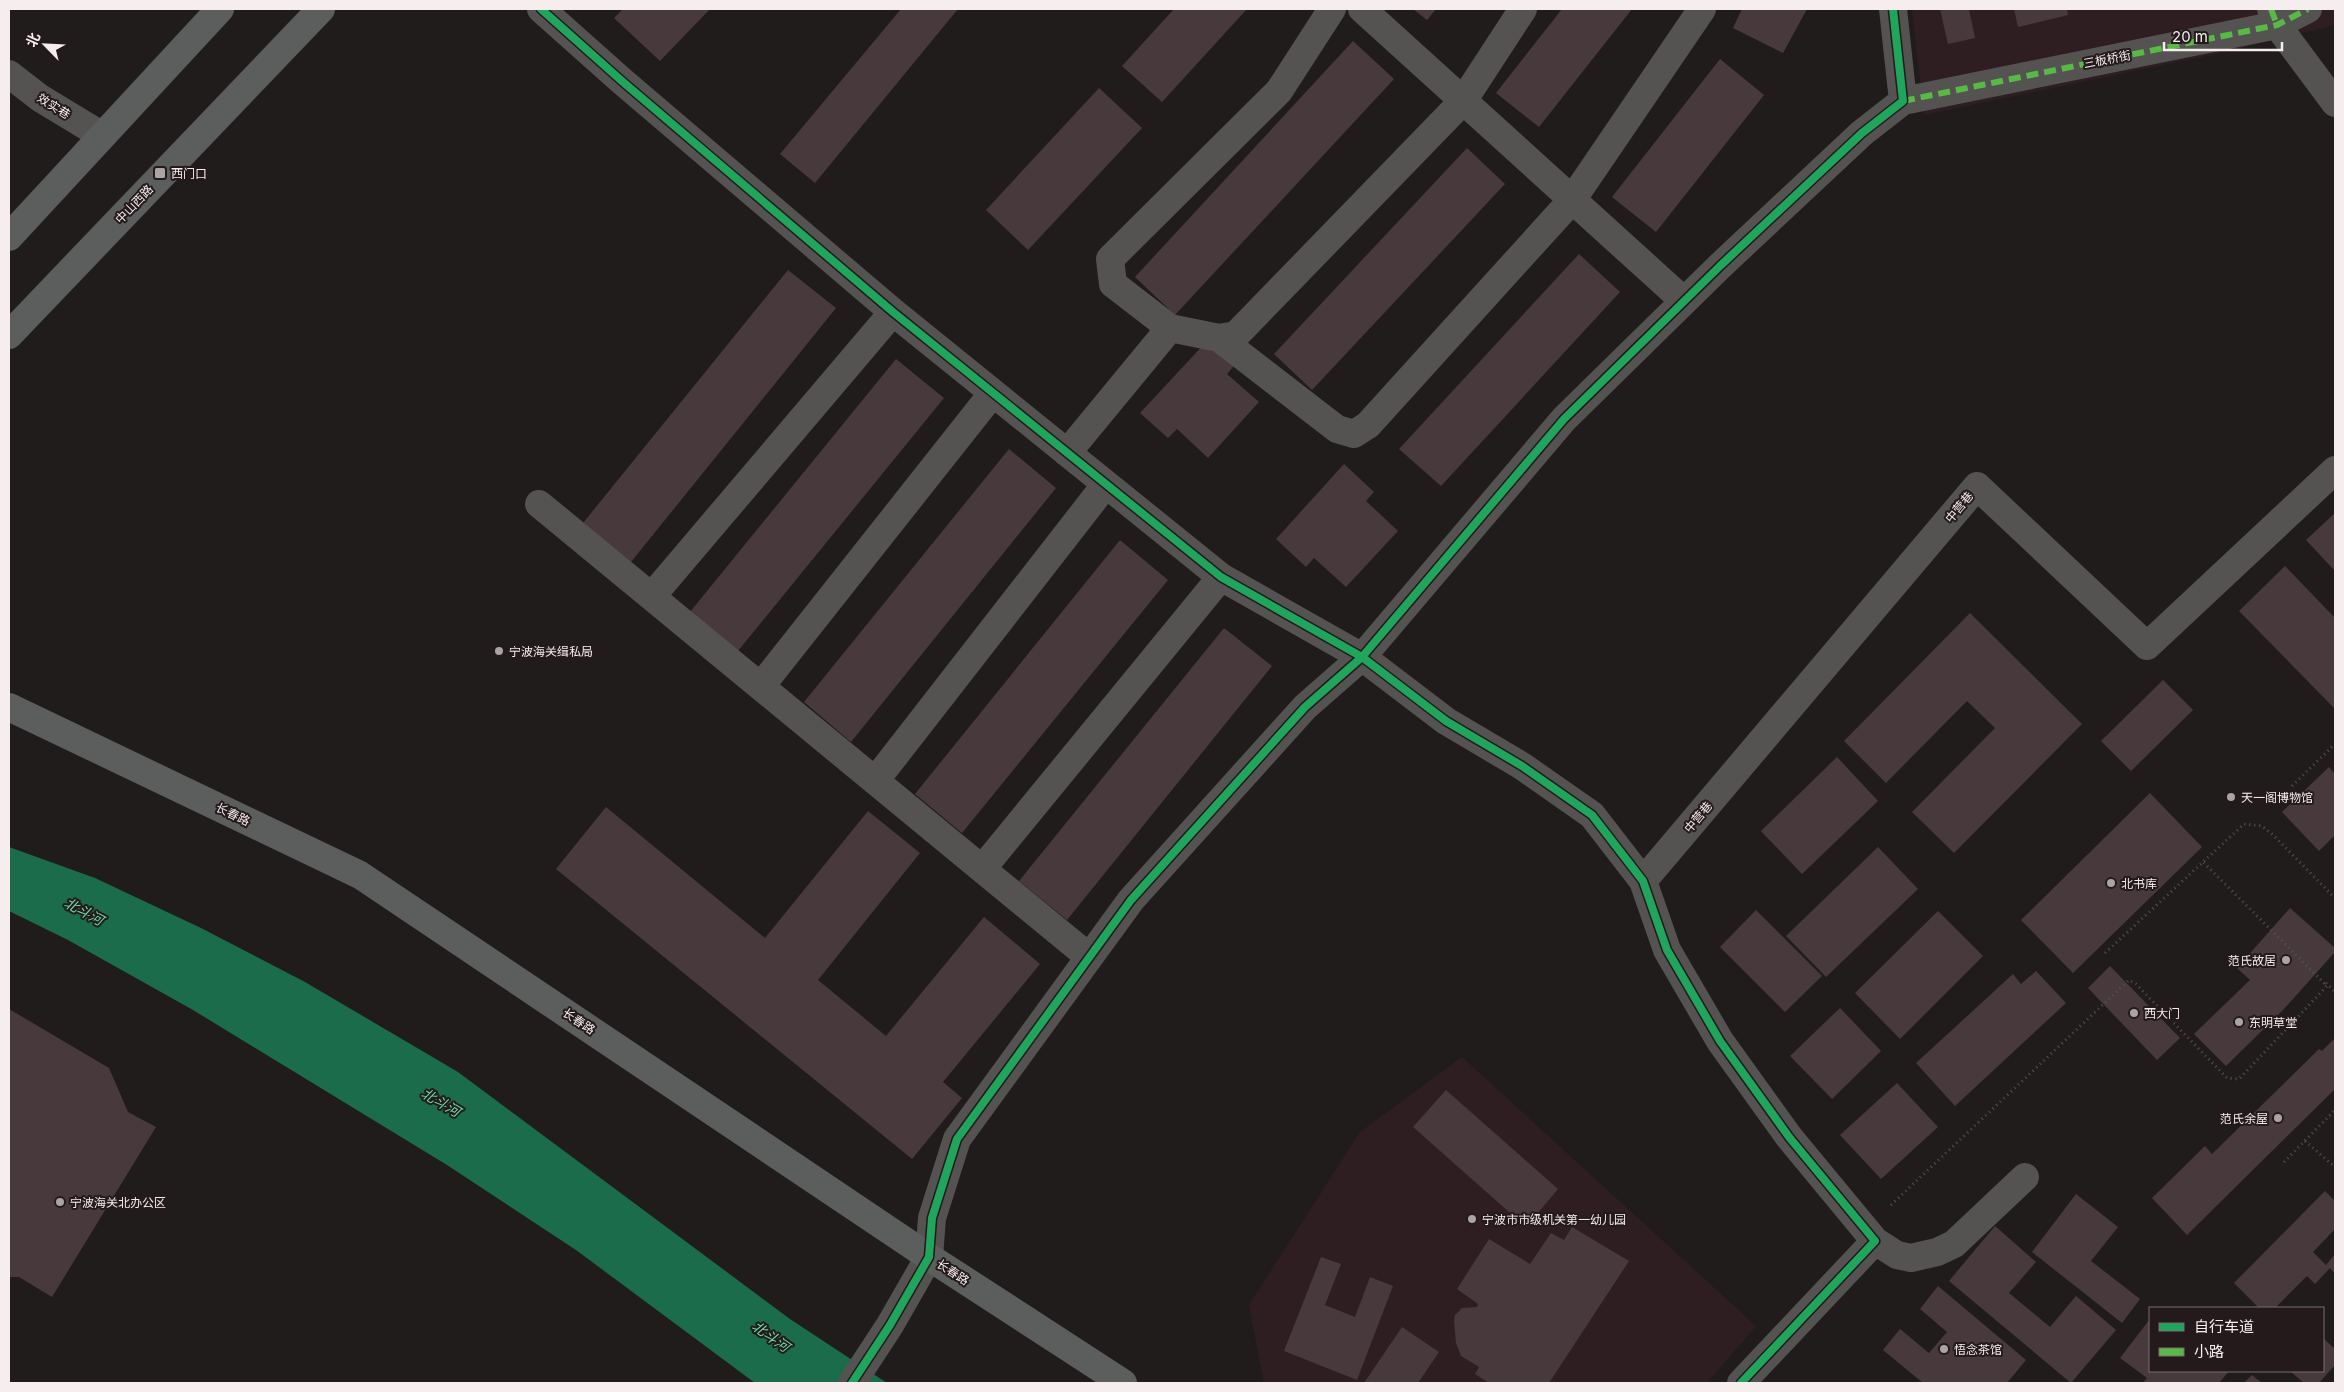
<svg xmlns="http://www.w3.org/2000/svg" width="2344" height="1392" viewBox="0 0 2344 1392" font-family="Inter,'Noto Sans SC',sans-serif">
<style>
.built{fill:#2e1e21}
.water{fill:#1a6c4b}
.building{fill:#48393d}
.lines{fill:none;stroke-linecap:round;stroke-linejoin:round}
.path{stroke:#545352;stroke-width:3;stroke-dasharray:1 4;stroke-linecap:butt}
.minor{stroke:#545352;stroke-width:28}
.major{stroke:#5c5d5d;stroke-width:28}
.quiet{stroke:#58b947;stroke-width:6;stroke-dasharray:12 6;stroke-linecap:butt}
.cycleway-casing{stroke:#24191b;stroke-width:11}
.cycleway{stroke:#20a55d;stroke-width:8}
.poi-dot{fill:#aba4a4;stroke:#24191b;stroke-width:2}
.labels{text-anchor:middle;dominant-baseline:central;stroke-width:4;stroke-linejoin:round;paint-order:stroke}
.street-label{font-size:12px;fill:#f5edee;stroke:#24191b}
.poi-label{font-size:12px;fill:#f5edee;stroke:#24191b;text-anchor:start}
.water-label{font-size:14px;font-style:italic;fill:#6adda8;stroke:#24191b}
</style>
<rect width="100%" height="100%" fill="#211c1c"/>
<path class="built" d="M1912 9H2335V25L2216 54 1924 115Z
M1462 1057 1756 1326 1707 1383H1264L1249 1305 1360 1132Z"/>
<path class="water" d="M9 847 95 878 201 928 305 982 458 1072 790 1319 887 1383H755L576 1250 447 1165 193 1010 68 940 9 911Z"/>
<path class="building" d="M623 9H710L660 61 614 18Z
M901 9H958L815 183 780 154Z
M1174 9H1247L1162 102 1122 66Z
M1413 9H1436L1427 20Z
M1562 9H1632L1539 127 1496 93Z
M1742 9H1807L1783 53 1733 28Z
M1940 9H1969L1975 38 1948 44Z
M2014 9H2067L2068 15 2018 27Z
M1353 41 1394 79 1175 315 1135 277Z
M1720 59 1764 95 1656 232 1612 197Z
M1099 88 1142 128 1028 250 986 210Z
M1467 148 1505 184 1312 390 1274 354Z
M1579 254 1620 292 1441 486 1399 449Z
M788 270 836 308 631 562 583 523Z
M1207 341 1234 366 1227 374 1259 402 1208 458 1177 429 1168 438 1140 413Z
M896 359 944 398 738 651 690 612Z
M1009 449 1056 488 851 742 804 702Z
M1344 464 1374 492 1366 501 1398 531 1346 587 1314 558 1306 567 1276 539Z
M2335 513V571L2306 540Z
M1120 540 1168 580 962 833 915 794Z
M2285 566 2335 618V709L2239 611Z
M1970 613 2082 724 1954 853 1912 812 1995 728 1967 701 1886 783 1844 741Z
M1224 628 1272 666 1067 920 1019 881Z
M2163 680 2193 710 2131 771 2101 741Z
M1837 757 1878 801 1802 874 1761 831Z
M2329 767 2335 774V835L2319 851 2282 812Z
M2150 793 2202 847 2073 973 2021 920Z
M606 807 765 938 868 811 920 853 818 980 886 1036 984 917 1040 964 943 1082 962 1098 912 1159 556 869Z
M1878 847 1918 889 1826 977 1786 936Z
M2290 908 2335 948V952L2283 1010 2226 1066 2194 1034 2250 980 2237 968Z
M1756 910 1822 976 1785 1012 1720 947Z
M1938 911 1983 956 1900 1039 1855 993Z
M2110 966 2180 1038 2157 1060 2088 988Z
M2036 971 2066 1003 1955 1106 1916 1063 2013 974 2021 984Z
M1840 1008 1881 1051 1832 1099 1790 1056Z
M9 1009 109 1068 128 1112 156 1127 52 1297 19 1277H9Z
M2335 1038V1089L2187 1235 2152 1198 2205 1146 2212 1154 2319 1049 2322 1051Z
M1897 1083 1938 1127 1881 1179 1840 1135Z
M1446 1090 1558 1189 1526 1227 1413 1127Z
M2325 1191 2335 1201V1229L2313 1252 2326 1265 2335 1254V1274L2330 1268 2315 1284 2307 1276 2275 1308H2259L2234 1283Z
M2076 1194 2118 1227 2091 1261 2140 1299 2122 1323 2032 1252Z
M1995 1226 2036 1262 2009 1293 2050 1327 2076 1296 2116 1330 2071 1383 1949 1281Z
M1572 1227 1629 1261 1549 1383H1489L1475 1374 1479 1367 1461 1356 1456 1343 1454 1321 1455 1315 1462 1308 1477 1307 1478 1304 1457 1289 1489 1239 1530 1264 1551 1233 1564 1240Z
M1321 1257 1341 1264 1325 1305 1355 1317 1370 1277 1393 1286 1357 1380 1284 1351Z
M1938 1286 2026 1360 2007 1383H1923L1883 1350 1900 1329 1929 1353 1947 1332 1920 1309Z
M2150 1319V1371H2229L2219 1383H2143L2147 1378 2120 1358Z
M1402 1327 1439 1352 1418 1383H1364Z
M2323 1338 2335 1349V1365L2319 1383H2304L2290 1371H2323Z
M2252 1375 2262 1383H2244Z"/>
<g class="lines">
<path class="path" d="M2292 786 2335 744
M2105 953 2244 824 2262 826 2273 835 2335 898
M2326 983 2335 992
M2305 1141 2335 1167
M2284 1162 2335 1110
M1891 1205 2129 980 2136 984 2227 1078 2239 1079 2327 986 2203 862"/>
<path class="minor" d="M541 9 623 82 893 312 1221 577 1362 657 1446 721 1522 766 1592 815 1643 881 1667 950 1720 1041 1789 1137 1875 1241 1897 1255 1911 1258 1937 1252 1954 1244 2025 1177
M1332 9 1279 91 1110 259 1113 284 1170 328 1219 338 1236 335 1463 101 1523 9
M1362 9 1684 301
M1893 9 1903 101
M2271 9 2277 25 2335 103
M9 74 40 98 101 135
M1219 338 1337 429 1354 434 1368 425 1572 200 1702 9
M1067 453 1170 328
M539 504 1089 957
M652 596 893 312
M761 686 992 394
M875 781 1106 484
M982 869 1221 577
M1643 881 1977 486 2147 646 2335 470
M852 1383 890 1325 929 1257 932 1218 957 1139 1131 900 1305 707 1362 657 1564 419 1720 266 1862 133 1903 101 2277 25 2308 9
M1741 1383 1875 1241"/>
<path class="major" d="M9 237 220 9
M9 335 321 9
M9 707 360 875 929 1257 1123 1383"/>
<path class="quiet" d="M2271 9 2277 25
M1903 101 2277 25 2308 9"/>
<g class="cycleway-casing">
<path id="cycleway" d="M541 9 623 82 893 312 1221 577 1362 657 1446 721 1522 766 1592 815 1643 881 1667 950 1720 1041 1789 1137 1875 1241 1741 1383
M852 1383 890 1325 929 1257 932 1218 957 1139 1131 900 1305 707 1362 657 1564 419 1720 266 1862 133 1903 101 1893 9"/>
</g>
<use href="#cycleway" class="cycleway"/>
</g>
<g class="poi-dot">
<rect x="154" y="167" width="12" height="12" rx="2.5"/>
<circle cx="499" cy="651" r="5"/>
<circle cx="2231" cy="797" r="5"/>
<circle cx="2111" cy="883" r="5"/>
<circle cx="2286" cy="960" r="5"/>
<circle cx="2134" cy="1013" r="5"/>
<circle cx="2239" cy="1022" r="5"/>
<circle cx="2278" cy="1118" r="5"/>
<circle cx="60" cy="1202" r="5"/>
<circle cx="1472" cy="1219" r="5"/>
<circle cx="1944" cy="1349" r="5"/>
</g>
<g class="labels">
<g class="street-label">
<text transform="translate(2107 59) rotate(-11)">三板桥街</text>
<text transform="translate(54 106) rotate(32)">效实巷</text>
<text transform="translate(134 204) rotate(-46)">中山西路</text>
<text transform="translate(1959 507) rotate(-50)">中营巷</text>
<text transform="translate(233 814) rotate(26)">长春路</text>
<text transform="translate(1698 817) rotate(-50)">中营巷</text>
<text transform="translate(579 1021) rotate(34)">长春路</text>
<text transform="translate(953 1272) rotate(33)">长春路</text>
</g>
<g class="poi-label">
<text x="171" y="173">西门口</text>
<text x="509" y="651">宁波海关缉私局</text>
<text x="2241" y="797">天一阁博物馆</text>
<text x="2121" y="883">北书库</text>
<text x="2276" y="960" text-anchor="end">范氏故居</text>
<text x="2144" y="1013">西大门</text>
<text x="2249" y="1022">东明草堂</text>
<text x="2268" y="1118" text-anchor="end">范氏余屋</text>
<text x="70" y="1202">宁波海关北办公区</text>
<text x="1482" y="1219">宁波市市级机关第一幼儿园</text>
<text x="1954" y="1349">悟念茶馆</text>
</g>
<g class="water-label">
<text transform="translate(84 911) rotate(28)">北斗河</text>
<text transform="translate(441 1102) rotate(30)">北斗河</text>
<text transform="translate(771 1336) rotate(35)">北斗河</text>
</g>
</g>
<rect width="2344" height="1392" fill="none" stroke="#f5edee" stroke-width="20"/>
<rect x="2149" y="1307" width="175" height="65" fill="#24191b" stroke="#786e6f"/>
<rect x="2159" y="1323" width="25" height="8" fill="#20a55d" stroke="#786e6f"/>
<text x="2194" y="1332" font-size="15" fill="#f5edee">自行车道</text>
<rect x="2159" y="1348" width="25" height="8" fill="#58b947" stroke="#786e6f"/>
<text x="2194" y="1357" font-size="15" fill="#f5edee">小路</text>
<g transform="translate(45 45) rotate(294)" stroke="#24191b" stroke-width="4" paint-order="stroke">
<path d="M0-4L9 19L0 12L-9 19Z" fill="#f5edee"/>
<text y="-8" font-size="14" font-weight="bold" text-anchor="middle" fill="#f5edee">北</text>
</g>
<path d="M2164 42v8h118v-8" fill="none" stroke="#f5edee" stroke-width="2.5"/>
<text x="2172" y="42" font-size="15" fill="#f5edee" stroke="#24191b" stroke-width="4" paint-order="stroke">20 m</text>
</svg>
